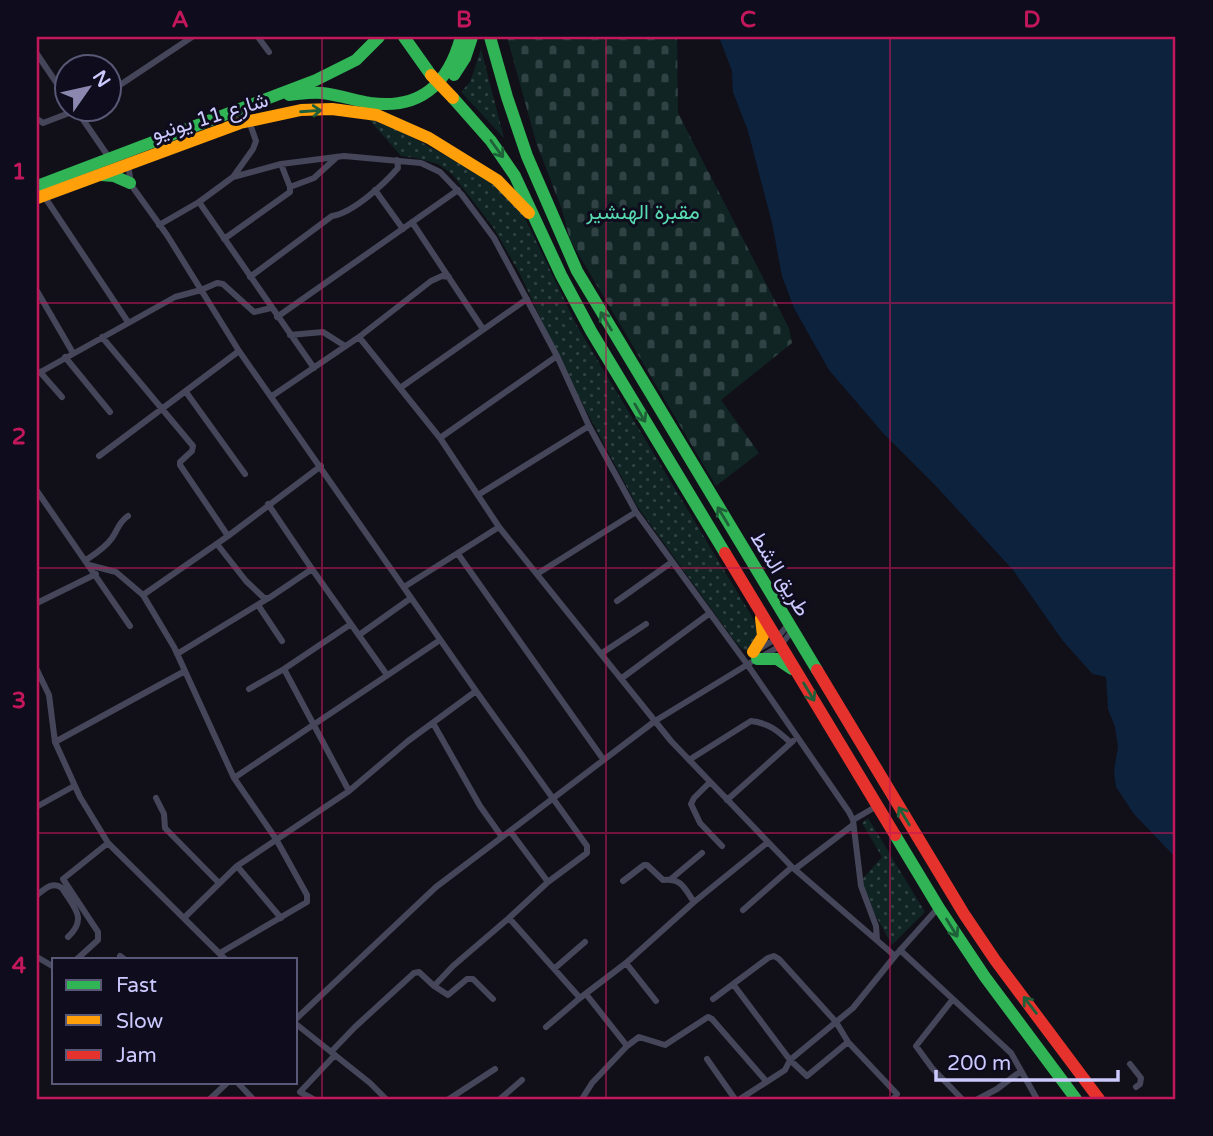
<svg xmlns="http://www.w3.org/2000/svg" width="1213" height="1136" viewBox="0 0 1213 1136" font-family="'Varela Round',Vazirmatn,sans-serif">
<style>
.cemetery{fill:url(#cemetery-stones)}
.park{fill:url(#park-dots)}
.water{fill:#0d223d}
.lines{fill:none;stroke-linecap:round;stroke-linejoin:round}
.street{stroke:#45465a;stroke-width:6}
.fast{stroke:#30b455;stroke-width:12}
.slow{stroke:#ff9f0a;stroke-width:12}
.jam{stroke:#e5322d;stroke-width:12}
.slow-bridge{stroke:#ff9f0a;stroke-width:12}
.oneway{stroke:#1f6039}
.grid{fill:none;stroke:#c2185b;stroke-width:2;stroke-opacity:0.55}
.labels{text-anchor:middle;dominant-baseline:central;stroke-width:6;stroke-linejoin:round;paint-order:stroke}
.street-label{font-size:21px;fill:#cbc9fe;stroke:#0e0c1d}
.park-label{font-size:21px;fill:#58dbb0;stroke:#0e0c1d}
.neatline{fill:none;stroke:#c2185b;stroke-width:2.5}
.grid-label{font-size:23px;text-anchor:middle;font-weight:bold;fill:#c2185b}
</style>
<defs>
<pattern id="cemetery-stones" width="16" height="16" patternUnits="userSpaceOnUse" patternTransform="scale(1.75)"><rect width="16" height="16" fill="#0f2423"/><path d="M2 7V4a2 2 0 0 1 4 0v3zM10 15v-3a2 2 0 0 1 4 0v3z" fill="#314244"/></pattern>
<pattern id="park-dots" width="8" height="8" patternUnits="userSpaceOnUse" patternTransform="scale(1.75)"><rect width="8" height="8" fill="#0f2423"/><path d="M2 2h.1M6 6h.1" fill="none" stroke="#314244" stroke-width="1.8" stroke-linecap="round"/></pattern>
</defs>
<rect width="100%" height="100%" fill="#111019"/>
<path class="cemetery" d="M507 37H677L678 113 789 328 792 343 721 400 759 453 716 486 570 240 562 210 536 142Z"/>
<path class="park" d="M481 49 504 138 461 92 470 82Z
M366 116 410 136 488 179 522 212 577 326 760 630 748 651 742 649 734 640 637 506 566 373 520 274 493 227 452 174 438 164 416 158 401 156Z
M868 818 925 912 892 945 858 884 882 857 862 823Z"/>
<path class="water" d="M719 37H1176V858L1134 814 1116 787 1114 771 1118 747 1115 727 1108 709 1106 677 1093 674 1088 669 1063 641 1013 570 935 485 883 433 829 370 794 308 782 276 772 223 748 131 733 92 732 71Z"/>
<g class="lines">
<path class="street" d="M258 37 269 52
M37 54 66 97
M108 93 192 37
M75 108 110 159
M37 119 43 123 77 110
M249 121 256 141 253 149 233 177 199 202 314 368
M128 164 131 184
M233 177 281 164 344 156 421 163 440 172 462 195 494 238 557 356 589 426
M129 182 167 235 239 351 476 691 587 846V853L548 882 509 918 580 998 626 963 694 902 768 842
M290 187 314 178 337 157
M375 190 403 229
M44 196 128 322
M412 222 483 329
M159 225 199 202
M224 239 290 192V187L281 164
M250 277 332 216C353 213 384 184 398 168L397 160
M37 291 73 353
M277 317 458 190
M290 335 323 332 345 346
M102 337 193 446 192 451 180 462V465L228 536
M359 337 431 281 442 276 449 277
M65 357 110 412
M40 372 62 397
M37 374 175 297 201 290 217 283 223 284 254 312 271 308
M400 388 527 299
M186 392 245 474
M272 396 359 337 440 438 499 527 671 741 792 867 895 956 938 908
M440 438 557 356
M99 456 239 351
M37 491 130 626
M478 495 589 426 636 512 747 664 849 812 853 820 861 886 876 926 877 940
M268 504 312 569
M217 544 246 581 264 598H269L312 569 387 675
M458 554 603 759
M86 560C95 554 105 548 112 538 118 529 119 522 128 516
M89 565 116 572 143 595 174 647 234 778 276 839 307 895V902L220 953
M537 574 636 512
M404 587 499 527
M143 595 228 536 321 466
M617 601 672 562
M37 603 96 574
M258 605 282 641
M359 635 411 598
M757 650 776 639 788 625
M602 653 646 624
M177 654 267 599
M763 656 780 646 792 631
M37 670 49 695 55 742 80 797 108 843 225 959
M622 678 710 613
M249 689 284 669
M433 723 480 806 502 837
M55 742 185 671
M689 760 751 721C769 723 778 731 791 743
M234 778 440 640
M710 782 694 798 691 804 700 823 722 846
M349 791 284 669 351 624
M156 798 164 814 165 828 218 882
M727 800 793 741
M38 806 74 786
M853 820 877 806
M510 831 548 882
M237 866 281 918
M795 869 853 825
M671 879 702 853
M623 881 644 865H647L663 880C682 878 684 888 694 902
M37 895C45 889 52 881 62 888 74 908 88 918 68 937
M743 910 792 867
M184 918 237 866 349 791 408 741 476 691
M900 950 1011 1053 1037 1099
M120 956 124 959
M37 957 54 967
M77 959 98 940V932L63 879 108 843
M626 963 656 1001
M555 968 585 942
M733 984 790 1060 836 1022 848 1042 807 1076 790 1060 785 1070 740 1099
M493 999 473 979H467L448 995 434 986 453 966 509 918
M713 999 768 958 774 956 779 959 836 1022 853 1008 895 956
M953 999 916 1046 932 1068 962 1099
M296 1019 436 887 655 721 750 663
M296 1024 370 1083 386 1099
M546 1027 580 998
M848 1042 897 1094 893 1099
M627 1046 639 1037 665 1045 708 1017 712 1019 766 1081
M331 1052 355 1027 414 973 419 972 434 986
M707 1059 735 1099
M1130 1064 1141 1078 1140 1084 1136 1087
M237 1082 253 1099
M210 1099 228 1082
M313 1099 300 1092 335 1055
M449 1099 495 1069
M500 1099 522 1080
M582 1099 592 1083 627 1046 586 994
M978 1099 997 1089 1021 1071"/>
<path class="fast" d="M404 37 431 75
M490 37 507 97 527 156 577 271 817 670
M454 75 465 58 472 37
M289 95C300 94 311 92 322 93 338 95 354 100 370 103 421 110 448 84 461 37
M453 98 491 141 515 176 561 275 591 331 725 553
M101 175 114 176 130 183
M37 186 316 80 356 60 379 37
M757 659H777L792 669
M895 835 939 908 985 977 1076 1099"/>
<path class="slow" d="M37 198 240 123 301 110 332 109 377 115 429 138 497 180 529 213
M753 652 763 636 761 618"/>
<path class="jam" d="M725 553 895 835
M817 670 964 914 995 960 1099 1099"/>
<path class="slow-bridge" d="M431 75 453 98"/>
</g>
<defs><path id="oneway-shaft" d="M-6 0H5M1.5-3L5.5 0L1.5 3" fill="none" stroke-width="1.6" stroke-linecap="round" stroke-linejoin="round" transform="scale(1.75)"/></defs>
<g class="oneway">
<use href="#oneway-shaft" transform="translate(311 111) rotate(-4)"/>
<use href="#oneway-shaft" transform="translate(497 149) rotate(54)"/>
<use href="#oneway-shaft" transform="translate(606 321) rotate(-121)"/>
<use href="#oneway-shaft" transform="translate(640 413) rotate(60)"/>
<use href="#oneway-shaft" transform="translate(723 516) rotate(-121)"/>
<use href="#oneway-shaft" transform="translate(809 692) rotate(59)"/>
<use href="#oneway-shaft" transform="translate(904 816) rotate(-121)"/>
<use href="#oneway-shaft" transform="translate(952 928) rotate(58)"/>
<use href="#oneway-shaft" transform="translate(1030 1005) rotate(-128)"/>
</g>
<path class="grid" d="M322 37V1099M606 37V1099M890 37V1099M37 303H1176M37 568H1176M37 833H1176"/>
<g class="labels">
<g class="street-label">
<text transform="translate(210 117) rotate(-17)">شارع 11 يونيو</text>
<text transform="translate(780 574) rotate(59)">طريق الشط</text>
</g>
<g class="park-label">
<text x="643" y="212">مقبرة الهنشير</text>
</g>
</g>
<rect width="1213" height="1136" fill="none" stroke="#0e0c1d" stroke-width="77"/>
<rect x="52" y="958" width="245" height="126" fill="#0e0c1d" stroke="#5a5877" stroke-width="2"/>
<rect x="66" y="980" width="35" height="10" fill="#30b455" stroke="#5a5877" stroke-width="2"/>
<text x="116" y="992" font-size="21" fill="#cbc9fe">Fast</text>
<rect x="66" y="1015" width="35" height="10" fill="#ff9f0a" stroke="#5a5877" stroke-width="2"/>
<text x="116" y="1028" font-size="21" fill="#cbc9fe">Slow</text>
<rect x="66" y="1050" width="35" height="10" fill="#e5322d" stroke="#5a5877" stroke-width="2"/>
<text x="116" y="1062" font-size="21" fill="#cbc9fe">Jam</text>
<g transform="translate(88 88) rotate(56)"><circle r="33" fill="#0e0c1d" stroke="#5a5877" stroke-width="2"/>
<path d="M0-5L12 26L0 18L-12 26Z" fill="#8a88ae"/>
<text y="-10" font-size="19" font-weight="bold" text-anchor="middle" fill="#cbc9fe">N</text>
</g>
<path d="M936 1070v10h182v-10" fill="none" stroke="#cbc9fe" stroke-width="3.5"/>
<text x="947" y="1070" font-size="21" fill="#cbc9fe" stroke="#0e0c1d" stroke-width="5" paint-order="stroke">200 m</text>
<rect x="38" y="38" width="1136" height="1060" class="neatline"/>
<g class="grid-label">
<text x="180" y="27">A</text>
<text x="464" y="27">B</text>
<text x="748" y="27">C</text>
<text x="1032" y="27">D</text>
<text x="19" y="179">1</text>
<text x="19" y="444">2</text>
<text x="19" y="708">3</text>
<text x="19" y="973">4</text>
</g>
</svg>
